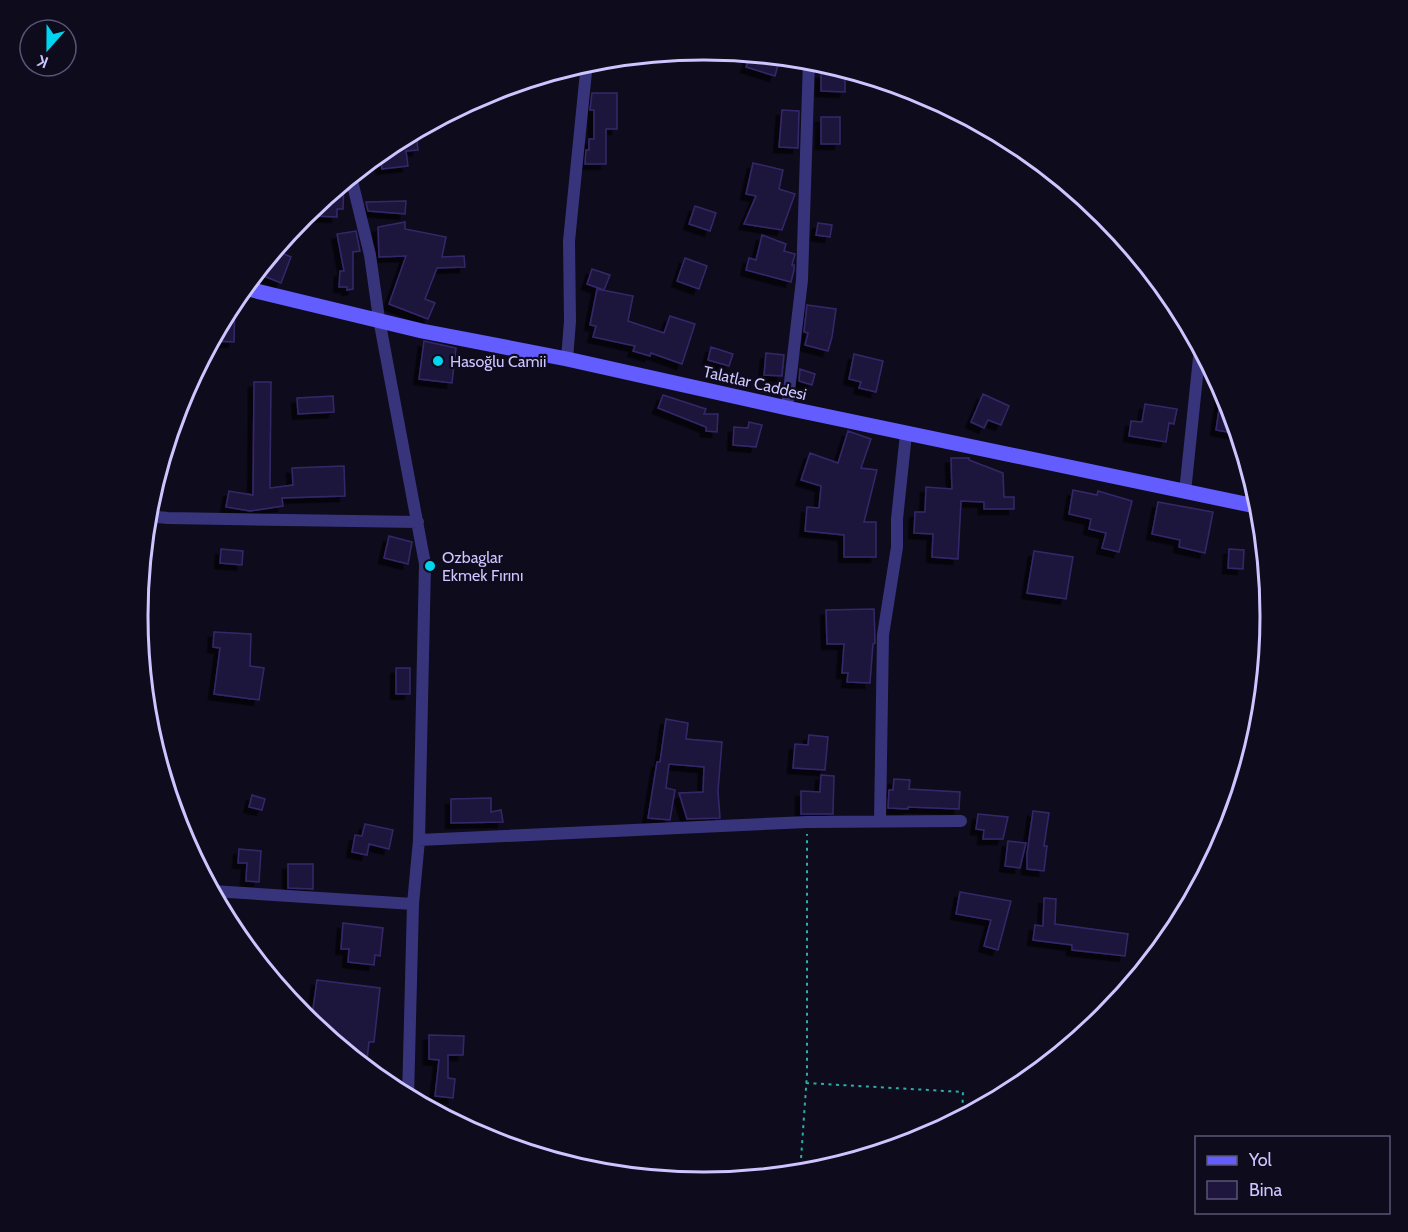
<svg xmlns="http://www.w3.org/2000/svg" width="1408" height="1232" viewBox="0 0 1408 1232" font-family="Cabin,sans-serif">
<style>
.building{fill:#1f163d;stroke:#36286a;stroke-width:1.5;filter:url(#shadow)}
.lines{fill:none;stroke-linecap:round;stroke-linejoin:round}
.path{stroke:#2aafa9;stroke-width:2;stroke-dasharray:3 4.5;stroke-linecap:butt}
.street{stroke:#38347c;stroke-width:12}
.secondary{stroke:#635cff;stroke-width:15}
.poi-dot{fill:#00d5f0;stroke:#0e0b1c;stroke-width:2}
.labels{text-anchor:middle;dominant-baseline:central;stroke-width:4.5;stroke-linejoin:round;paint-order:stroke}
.poi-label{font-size:16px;fill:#cdc5ff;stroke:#0e0b1c;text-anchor:start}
.street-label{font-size:16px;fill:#cdc5ff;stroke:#0e0b1c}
.rim{fill:none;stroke:#cdc5ff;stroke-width:3}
</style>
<defs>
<filter id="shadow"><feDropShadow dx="-5.5" dy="5.5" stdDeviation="0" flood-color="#0009"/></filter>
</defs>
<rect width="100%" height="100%" fill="#0e0b1c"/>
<path class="building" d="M750 56 778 65 775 76 746 67Z
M821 73 845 74V92L821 91Z
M592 93H617V129H606V164H585L586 150H589V139H594V110H590Z
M782 110 799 111 798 148 779 147Z
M821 117H840V144H821Z
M416 133 418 150 406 151 408 166 382 169 380 153 390 145 409 134Z
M753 163 783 170 779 189 795 194 782 230 744 224 756 196 746 194Z
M344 182 343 209H337V217L314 216V206Z
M406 201 405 214 368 211 366 202Z
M695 206 716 213 710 231 689 224Z
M405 222V229L446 237 442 257 464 256 465 267 437 268 425 299 435 303 428 319 389 304 406 256 379 257 378 227Z
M818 223 832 225 830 237 816 235Z
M356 231 360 251 353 252V289L347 290V287H339L340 271H344L337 234Z
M762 235 786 244 784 251 795 254 792 265H794V270L791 282 746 270 749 258 756 260Z
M275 250 291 257 281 283 256 273Z
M685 258 707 266 699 289 677 281Z
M592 269 610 275 604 290 587 284Z
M597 289 633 296 628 321 664 333 670 316 695 324 682 364 651 353 650 356 633 351 635 346 593 337 596 326 590 325Z
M235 299 234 342 211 341 233 301Z
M807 305 836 309 832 337 828 351 805 345 808 333 804 332Z
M424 341 456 348 452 383 419 379Z
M711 347 733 354 729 366 708 360Z
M766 353 784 355 782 376 764 375Z
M854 354 883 361 876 392 859 388 861 382 849 379Z
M800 369 815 374 812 385 799 381Z
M254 382H271L270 488 293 485 292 468 344 466 345 496 282 498 283 506 250 511 226 507 229 491 253 495Z
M1222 389 1228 400 1238 434 1216 430Z
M983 394 1009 406 1001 425 988 420 984 428 971 422Z
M663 395 706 409 704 414H718L717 432 706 431V427L658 408Z
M333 396 334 412 298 414 297 398Z
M1145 404 1177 409 1174 424 1169 423 1166 442 1129 436 1131 421 1142 422Z
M749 422 762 425 756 447 733 445 734 427 748 428Z
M848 431 871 439 861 468 877 470 864 522H876V557H844V535L805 531 807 507 819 508 821 486 801 480 810 453 838 463Z
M951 458H969V460L1003 473 1004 497H1014V509H984V502L961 501 958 559 932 557 933 534 914 533 915 512H925L926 487 952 489Z
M1073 490 1097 495 1098 491 1132 501 1119 552 1102 548 1106 533 1089 529 1091 519 1069 514Z
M1158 502 1213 512 1205 553 1179 547 1180 540 1152 534Z
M389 536 412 542 408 564 384 558Z
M221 549 243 551 242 565 220 563Z
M1229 549 1244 550 1243 569 1228 568Z
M1034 551 1073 557 1066 599 1027 593Z
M874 609 875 643 873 644 870 683 847 682 848 673H842L844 644H827L826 610Z
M214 632 251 634 250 666 264 668 259 700 214 694 220 648 213 647Z
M396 668H410V694H396Z
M666 719 688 723 686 739 722 742 718 791 720 818 687 819 679 793 703 792 704 767 669 764 666 788 675 790 670 820 648 818 657 762H660Z
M809 735 828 737 825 770 793 768 795 744 808 745Z
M821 775 834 776 833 814H801V791L820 792Z
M894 779 910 780 909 789 960 792 959 809 908 807V809L888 808 889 790H893Z
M252 795 265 799 262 810 249 807Z
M491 798V812L501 810 503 822 451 823V799Z
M1033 811 1049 813 1044 846H1047L1044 871 1027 869V854Z
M978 814 1008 817 1003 839H983L984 830 976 829Z
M365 824 393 830 389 849 369 844 367 855 352 852 355 835 362 836Z
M1008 841 1026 843 1020 868 1005 866Z
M239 849 261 851 259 882 246 881 247 863H238Z
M288 864H313V889L288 888Z
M960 892 1011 901 998 950 984 946 991 920 956 914Z
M1044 898 1056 899 1055 924 1128 934 1125 956 1072 950V945L1033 940 1035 925 1043 926Z
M343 923 383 928 380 956 375 955 374 965 348 962 349 949H341Z
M317 980 380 988 374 1042H369L366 1068 311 1023Z
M429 1035 464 1036 463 1055H448V1078L455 1079 453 1098 435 1096 439 1060 429 1059Z"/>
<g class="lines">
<path class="path" d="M806 1083 963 1092 962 1117
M800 1173 807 1074V834"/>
<path class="street" d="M351 177 370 255 379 319 425 564 419 840 413 904 408 1097
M567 359 570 321 569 241 587 62
M787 408 802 280 809 60
M1185 492 1200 348
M147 516 168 518 418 522
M880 821 883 635 897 547V519L906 434
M419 840 807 822 961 821
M212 891 413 904"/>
<path class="secondary" d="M244 288 422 331 567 359 787 408 1260 507"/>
</g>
<g class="poi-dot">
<circle cx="438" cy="361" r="6"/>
<circle cx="430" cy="566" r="6"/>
</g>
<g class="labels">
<g class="poi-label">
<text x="450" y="361">Hasoğlu Camii</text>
<text x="442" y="557">Ozbaglar<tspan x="442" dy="18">Ekmek Fırını</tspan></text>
</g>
<g class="street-label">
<text transform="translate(755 383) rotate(13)">Talatlar Caddesi</text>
</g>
</g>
<path d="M0 0H1408V1232H0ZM148 616a556 556 0 1 1 1112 0a556 556 0 1 1-1112 0Z" fill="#0e0b1c" fill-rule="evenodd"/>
<path class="rim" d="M148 616a556 556 0 1 1 1112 0a556 556 0 1 1-1112 0Z"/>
<rect x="1195" y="1136" width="195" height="78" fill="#0e0b1c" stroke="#5a5577" stroke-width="1.5"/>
<rect x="1207" y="1156" width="30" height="9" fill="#635cff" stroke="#5a5577" stroke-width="1.5"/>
<text x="1249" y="1166" font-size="18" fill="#cdc5ff">Yol</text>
<rect x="1207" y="1181" width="30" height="18" fill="#1f163d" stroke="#5a5577" stroke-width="1.5"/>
<text x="1249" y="1196" font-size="18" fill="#cdc5ff">Bina</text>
<g transform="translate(48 48) rotate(201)"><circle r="28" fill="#0e0b1c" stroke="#5a5577" stroke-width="1.5"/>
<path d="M0-4.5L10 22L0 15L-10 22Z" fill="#00d5f0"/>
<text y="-9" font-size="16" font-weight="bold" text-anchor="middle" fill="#cdc5ff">K</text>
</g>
</svg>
